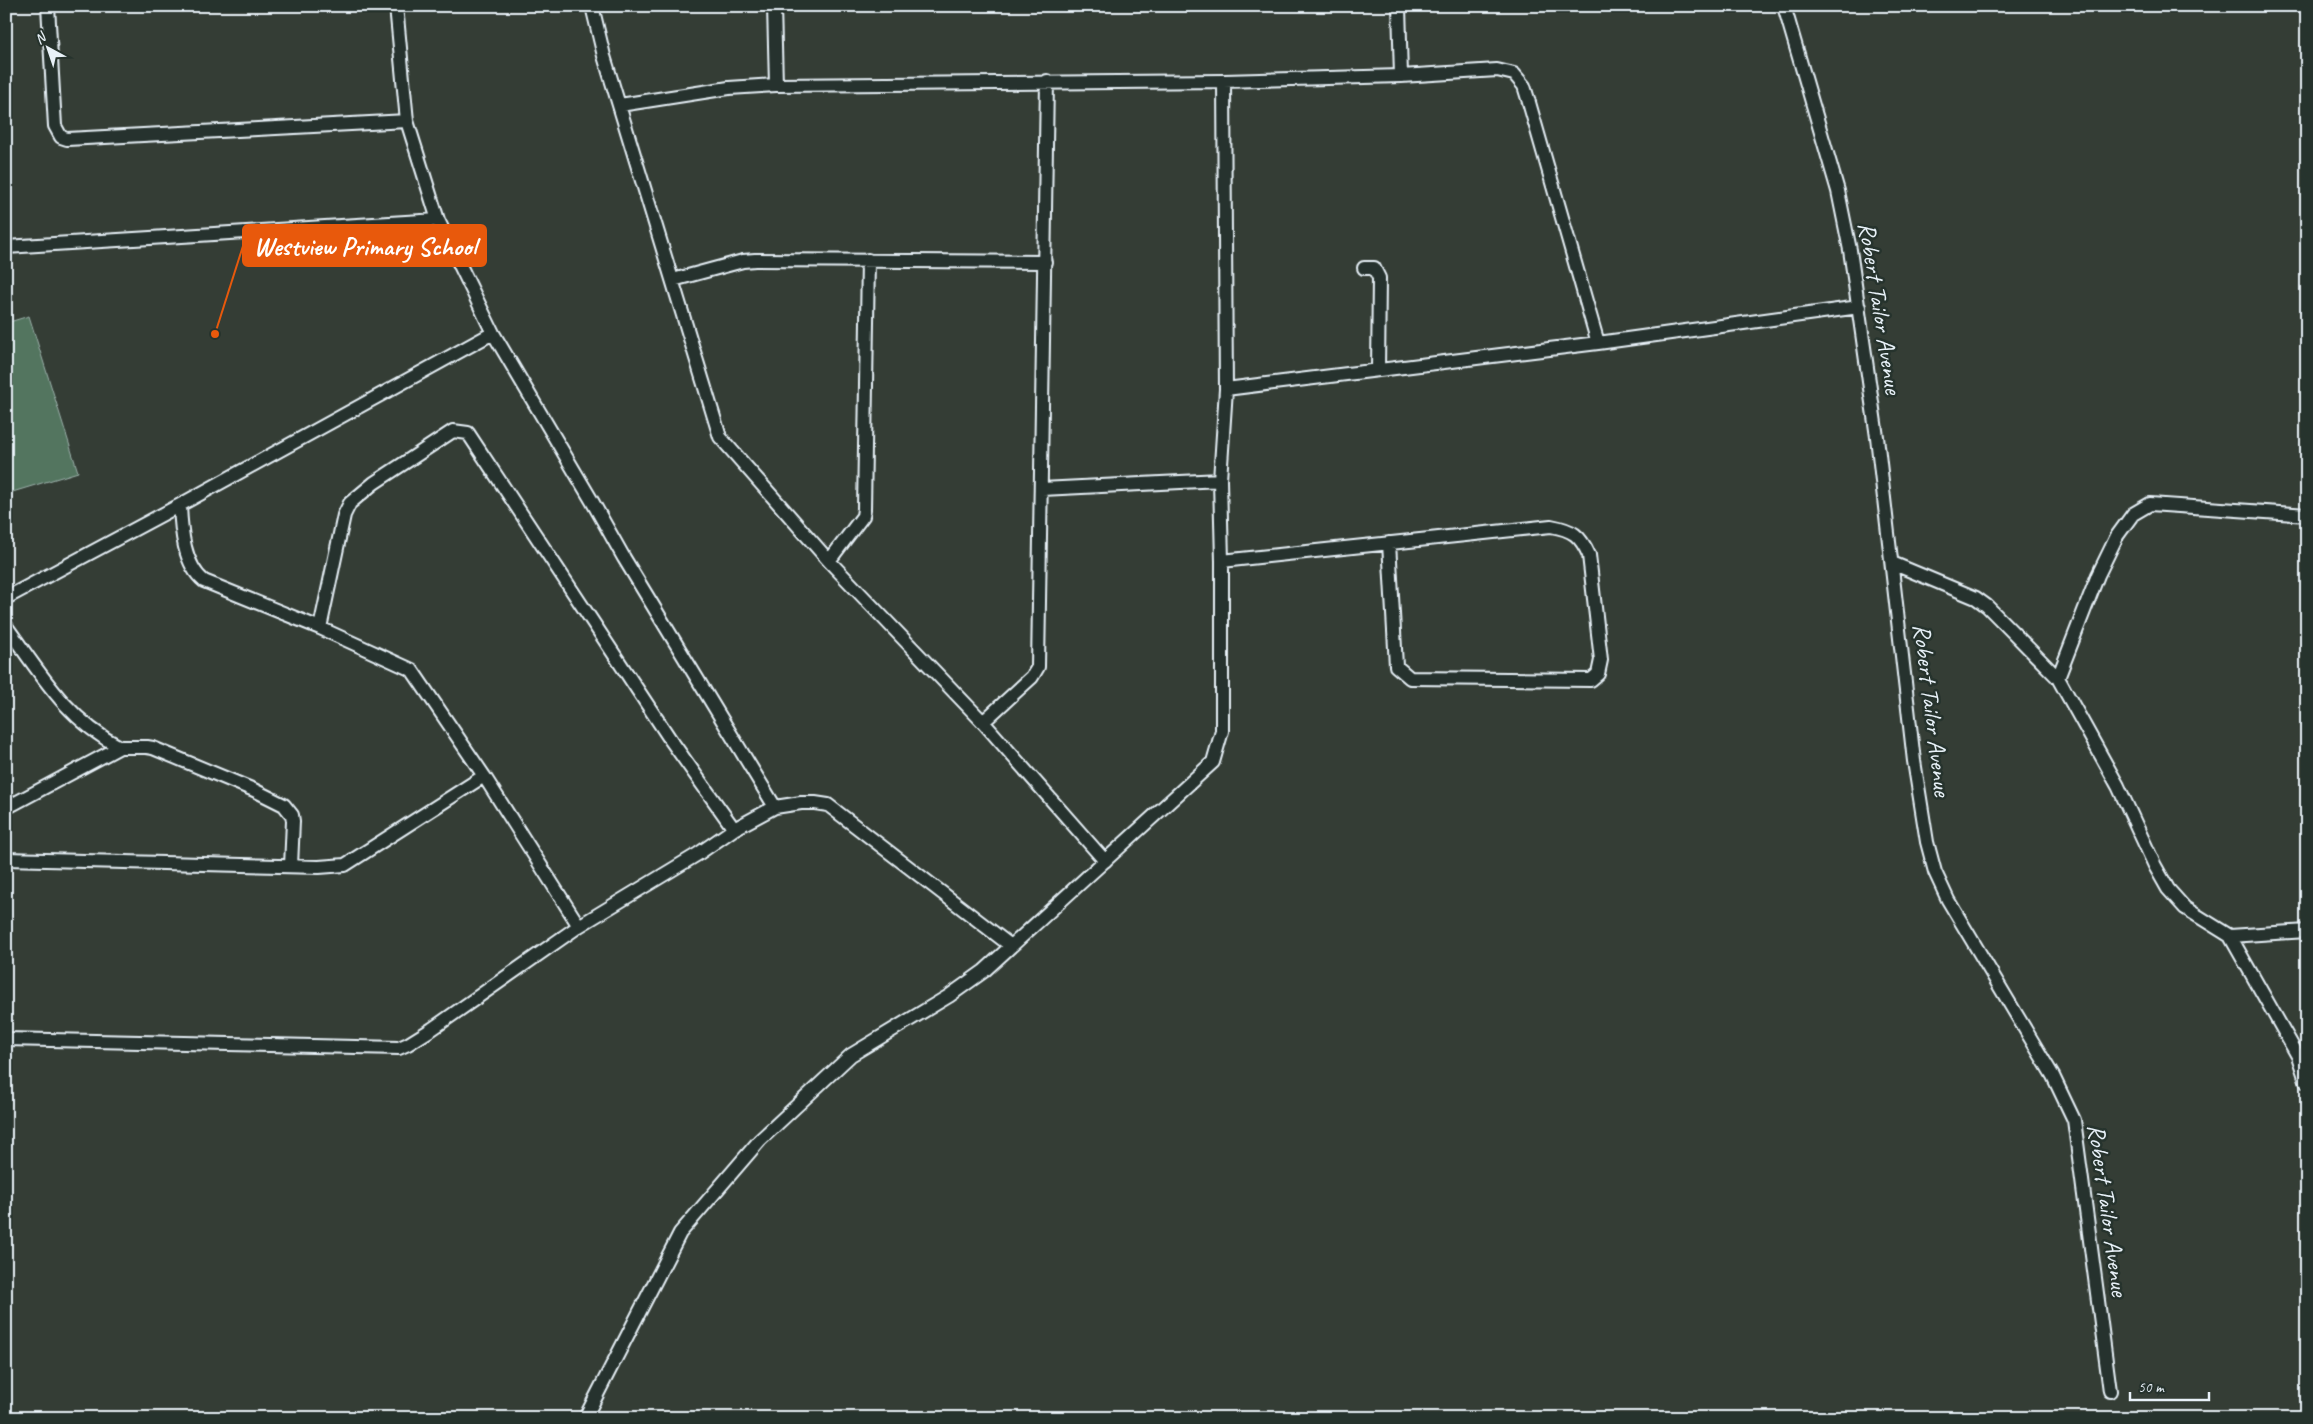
<svg xmlns="http://www.w3.org/2000/svg" width="2313" height="1424" viewBox="0 0 2313 1424" font-family="Caveat,sans-serif">
<style>
.green{fill:#52745f;stroke:#9db2ac}
.lines{fill:none;stroke-linecap:round;stroke-linejoin:round}
.minor-casing{stroke:#e8f1f8;stroke-width:16}
.minor{stroke:#26332d;stroke-width:12}
.labels{text-anchor:middle;dominant-baseline:central;stroke-width:5;stroke-linejoin:round;paint-order:stroke}
.street-label{font-size:25px;fill:#e8f1f8;stroke:#26332d}
.leader{fill:none;stroke:#e8590c;stroke-width:2}
.callout-dot{fill:#e8590c;stroke:#26332d;stroke-width:2}
.callout{fill:#e8590c;stroke:#e8590c;stroke-width:2}
.callout-label{font-size:26px;text-anchor:middle;font-weight:bold;fill:#fff}
</style>
<rect width="100%" height="100%" fill="#343d35"/>
<filter id="ink" filterUnits="userSpaceOnUse"><feTurbulence type="fractalNoise" baseFrequency=".02" numOctaves="2"/><feDisplacementMap in="SourceGraphic" scale="10" xChannelSelector="R" yChannelSelector="G"/><feConvolveMatrix kernelMatrix="1 2 1 2 8 2 1 2 1" color-interpolation-filters="sRGB"/></filter>
<g filter="url(#ink)">
<path class="green" d="M29 316 78 472 6 494V323Z"/>
<g class="lines">
<g class="minor-casing">
<path id="minor" d="M48 6 55 126 61 137 67 139 407 121
M396 6 407 121 438 220 493 333 592 501 624 558 775 807
M592 6 604 56 720 437 829 561 983 722 1105 861
M774 6 776 85
M1399 6 1401 76
M1784 6 1838 191 1850 250 1877 437 1914 761 1927 842 1935 872 1948 900 2053 1076 2074 1120 2110 1391
M620 105 729 88 776 85 1224 81 1401 76 1497 70 1514 74 1524 86 1528 99 1598 343
M6 247 438 220
M1364 268H1374L1379 278 1378 370
M673 280 743 261 755 260 1045 262
M1226 389 1598 343 1859 307
M1042 489 1220 480
M180 505C181 530 184 565 204 581L320 628 412 670 484 776 579 926
M829 561 863 516 864 509 868 260
M1222 561 1551 526C1573 530 1580 535 1589 555L1601 660 1598 674 1591 680 1410 678 1396 666 1389 543
M1892 563 1976 598 1987 606 2058 678 2118 786 2155 866 2168 889 2185 908 2230 936 2298 1056 2307 1083
M6 598 180 505 493 333
M6 626C40 673 67 720 120 747
M320 628 344 515 350 503 374 483 453 431 468 433 670 739 734 829
M2058 678 2098 575 2117 536 2133 514 2150 504 2307 515
M983 722 1032 677 1038 667 1047 81
M6 808 120 747H147L153 748 254 790 284 805 292 815 293 821 291 866
M6 859 319 867 345 865 484 776
M2230 936 2307 931
M6 1039 399 1048 408 1044 432 1029 579 926 698 854 734 829 775 807 801 803H815L828 805 1011 946
M585 1418 680 1233 760 1140 851 1055 949 996 984 971 1213 762 1222 731V561L1220 480 1226 389 1224 81"/>
</g>
<use href="#minor" class="minor"/>
</g>
</g>
<g class="labels">
<g class="street-label">
<text transform="translate(1880 308) rotate(81)">Robert Tailor Avenue</text>
<text transform="translate(1932 710) rotate(83)">Robert Tailor Avenue</text>
<text transform="translate(2108 1210) rotate(82)">Robert Tailor Avenue</text>
</g>
</g>
<path class="leader" d="M215 334L243 246"/>
<circle class="callout-dot" cx="215" cy="334" r="5"/>
<rect class="callout" x="243" y="225" width="243" height="41" rx="5"/>
<g class="callout-label">
<text x="365" y="255">Westview Primary School</text>
</g>
<rect width="2313" height="1424" fill="none" stroke="#26332d" stroke-width="25"/>
<rect x="12" y="12" width="2288" height="1399" fill="none" stroke="#e8f1f8" stroke-width="2" filter="url(#ink)"/>
<g transform="translate(48 48) rotate(320)" stroke="#26332d" stroke-width="4" paint-order="stroke">
<path d="M0-4L9 19L0 12L-9 19Z" fill="#e8f1f8"/>
<text y="-8" font-size="14" font-weight="bold" text-anchor="middle" fill="#e8f1f8">N</text>
</g>
<path d="M2130 1392v8h79v-8" fill="none" stroke="#e8f1f8" stroke-width="2.5"/>
<text x="2138" y="1392" font-size="15" fill="#e8f1f8" stroke="#26332d" stroke-width="4" paint-order="stroke">50 m</text>
</svg>
